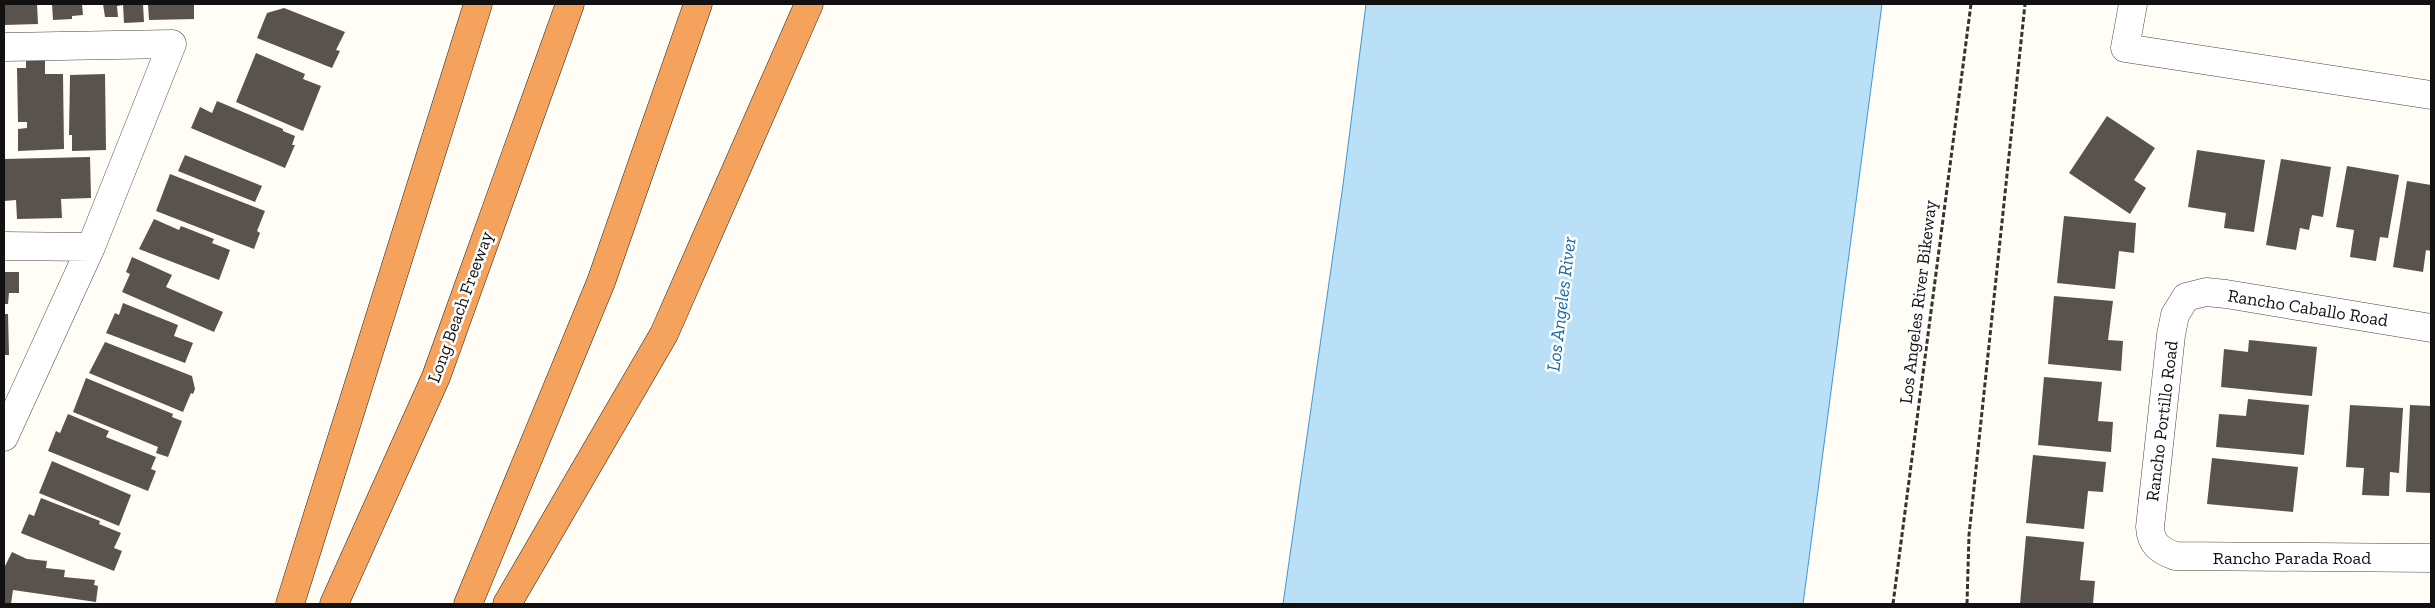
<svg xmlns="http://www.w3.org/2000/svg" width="2435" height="608" viewBox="0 0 2435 608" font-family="'Zilla Slab',serif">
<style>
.water{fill:#b9e0f7;stroke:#3f96cf}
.building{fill:#5a524d}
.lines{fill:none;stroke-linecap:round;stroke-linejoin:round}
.minor-casing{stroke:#444;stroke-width:29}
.highway-casing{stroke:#222;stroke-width:29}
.path{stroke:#333;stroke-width:3;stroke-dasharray:5 2.5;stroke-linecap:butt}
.minor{stroke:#fff;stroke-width:28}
.highway{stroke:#f5a25d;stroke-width:28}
.labels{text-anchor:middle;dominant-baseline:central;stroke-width:5;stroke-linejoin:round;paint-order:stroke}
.street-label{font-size:18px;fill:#111;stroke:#fff}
.water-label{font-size:19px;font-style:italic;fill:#1768a6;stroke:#fff}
</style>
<rect width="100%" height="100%" fill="#fffdf5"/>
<path class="water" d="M1366 4H1882L1803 604H1283L1343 185Z"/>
<path class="building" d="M4 4H37L38 24 4 25Z
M52 4H82L83 15 72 16V19L53 20Z
M103 4H123V5L117 6 118 17H105Z
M123 4H143L144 22 124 23Z
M148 4H194V19L149 20Z
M284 8 345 32 336 50 340 51 332 68 257 38 267 13Z
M256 53 305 74 303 79 321 86 303 131 236 102Z
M26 60H45V74H63L64 149 18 151V129L27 128V122H18L17 68H26Z
M105 74 106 150 72 151V135H69L70 75Z
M217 101 283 129V131L295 136 292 145H295L285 168 191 128 200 107 212 113Z
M2107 116 2155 148 2134 180 2146 188 2130 214 2069 173Z
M2197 150 2265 160 2254 232 2224 228 2226 213 2188 207Z
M185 155 262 186 255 202 178 171Z
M90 157 91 198 61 199 62 218 17 219 16 200 4 201V159Z
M2281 159 2331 167 2323 217 2312 215 2309 230 2300 228 2296 250 2266 245Z
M2347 166 2399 175 2388 238 2380 237 2376 261 2350 257 2354 230 2336 227Z
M170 174 265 211 257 231 260 233 254 249 156 211Z
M2407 181 2431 185V251L2426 250 2423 272 2393 267Z
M2064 216 2136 223 2134 253 2119 251 2115 289 2057 283Z
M154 219 179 230 181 226 214 239 212 243 230 250 219 280 139 249Z
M132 257 172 275 166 287 223 312 214 332 122 292 130 274 126 272Z
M4 272H19V293H9L8 304H4Z
M2054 296 2113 301 2108 340 2123 341 2121 371 2048 364Z
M123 303 178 325 174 336 193 343 185 363 106 333 115 313 119 315Z
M4 314H8L9 355H4Z
M2249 340 2317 347 2312 396 2221 387 2224 349 2248 352Z
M105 342 192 376 195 389 193 394 191 393 183 412 89 373Z
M2044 377 2102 382 2098 421 2113 422 2111 452 2038 445Z
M86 378 173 414 172 417 182 421 168 457 156 453 158 447 73 412Z
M2248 399 2309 405 2304 455 2216 447 2219 414 2246 416Z
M2350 405 2403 408 2399 473 2390 472 2389 496 2362 495 2364 468 2346 467Z
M2410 405 2431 406V493L2406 492Z
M68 414 109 431 106 437 156 457 151 469 156 471 148 491 48 451 56 431 60 433Z
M2033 455 2106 462 2103 492 2088 491 2084 529 2026 523Z
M2212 458 2298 467 2293 512 2207 504Z
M52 461 131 495 119 526 39 493Z
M41 498 100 521 99 524 121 533 114 548 122 551 114 571 21 533 29 514 34 516Z
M2026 536 2084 542 2080 580 2095 581 2093 604H2020Z
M12 552 27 559 47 561 46 568 65 570 64 577 95 580 94 585 98 586 96 602 13 590 11 604H4V568Z"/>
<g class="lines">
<g class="minor-casing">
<path id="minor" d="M2133 4 2125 48 2431 95
M4 47 172 44 91 247 4 437
M4 246 91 247
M2431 328 2226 294 2206 292 2186 297 2175 315 2171 335 2150 527C2151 544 2159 550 2175 556L2431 558"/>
</g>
<g class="highway-casing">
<path id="highway" d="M290 604 478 4
M334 604 436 377 570 4
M468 604 601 282 698 4
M507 604 664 334 809 4"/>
</g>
<path class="path" d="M1893 604 1971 4
M1967 604 1969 535 2025 4"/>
<use href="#minor" class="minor"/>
<use href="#highway" class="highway"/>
</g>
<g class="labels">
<g class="street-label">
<text transform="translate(1918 302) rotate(-83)">Los Angeles River Bikeway</text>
<text transform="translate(460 307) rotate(-70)">Long Beach Freeway</text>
<text transform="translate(2308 308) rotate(9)">Rancho Caballo Road</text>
<text transform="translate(2162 421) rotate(-83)">Rancho Portillo Road</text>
<text x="2292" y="558">Rancho Parada Road</text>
</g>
<g class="water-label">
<text transform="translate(1561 304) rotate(-83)">Los Angeles River</text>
</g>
</g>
<rect width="2435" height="608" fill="none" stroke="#111111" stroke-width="10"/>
</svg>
